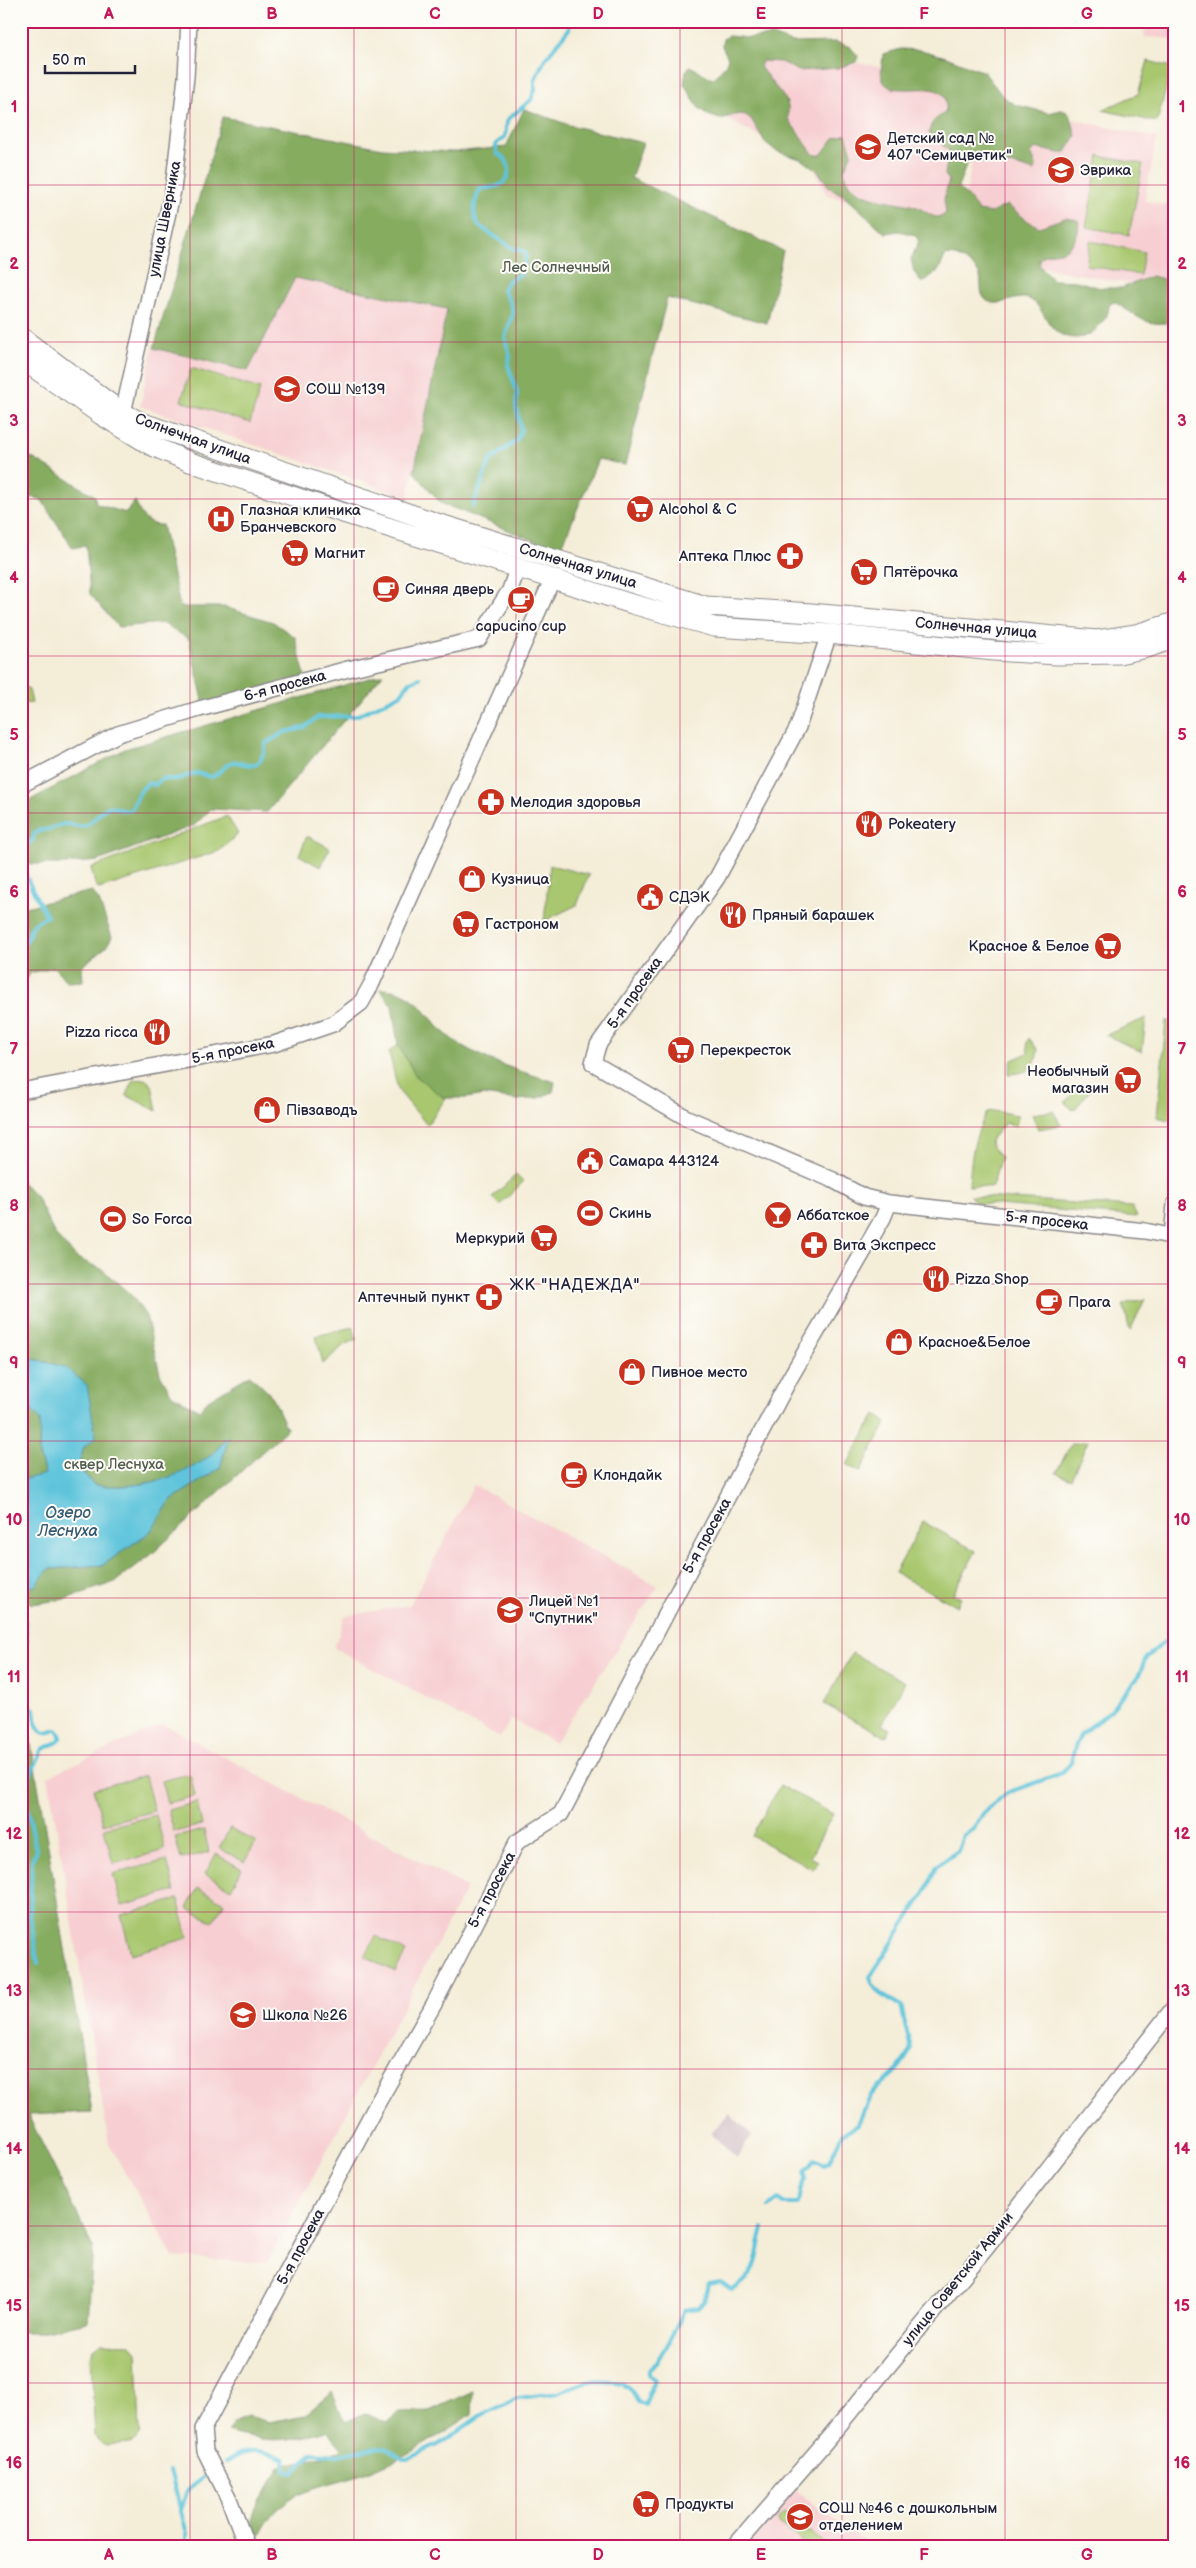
<svg xmlns="http://www.w3.org/2000/svg" width="1196" height="2568" viewBox="0 0 1196 2568" font-family="'Balsamiq Sans',sans-serif">
<style>
.built{fill:#f7cfd2}
.industrial{fill:#d2bdc6}
.green{fill:#a8c76e;stroke:#657454}
.forest{fill:#86ac61;stroke:#54674e}
.water{fill:#5ec4db;stroke:#40738b}
.lines{fill:none;stroke-linecap:round;stroke-linejoin:round}
.stream{stroke:#5ec4db;stroke-width:4}
.minor-casing{stroke:#8b888a;stroke-width:18}
.major-casing{stroke:#8b888a;stroke-width:21}
.minor{stroke:#fff;stroke-width:15}
.major{stroke:#fff;stroke-width:19}
.grid{fill:none;stroke:#c2185b;stroke-width:1;stroke-opacity:0.55}
.labels{text-anchor:middle;dominant-baseline:central;stroke-width:4;stroke-linejoin:round;paint-order:stroke}
.poi-label{font-size:15px;fill:#22223b;stroke:#fdfcf7;text-anchor:start}
.street-label{font-size:15px;fill:#22223b;stroke:#fdfcf7}
.park-label{font-size:15px;fill:#515c4d;stroke:#fdfcf7}
.neighbourhood-label{font-size:16px;letter-spacing:1px;fill:#22223b;stroke:#fdfcf7}
.water-label{font-size:16px;font-style:italic;fill:#375b73;stroke:#fdfcf7}
.neatline{fill:none;stroke:#c2185b;stroke-width:2}
.grid-label{font-size:16px;text-anchor:middle;font-weight:bold;fill:#c2185b}
</style>
<rect width="100%" height="100%" fill="#fdfcf7"/>
<filter id="ink" filterUnits="userSpaceOnUse"><feTurbulence type="fractalNoise" baseFrequency=".02" numOctaves="2"/><feDisplacementMap in="SourceGraphic" scale="10" xChannelSelector="R" yChannelSelector="G"/><feConvolveMatrix kernelMatrix="1 2 1 2 8 2 1 2 1" color-interpolation-filters="sRGB"/></filter>
<filter id="wash" filterUnits="userSpaceOnUse"><feTurbulence type="fractalNoise" baseFrequency=".0096" numOctaves="4" result="noise"/><feDisplacementMap in="SourceGraphic" scale="20" xChannelSelector="R" yChannelSelector="G"/><feGaussianBlur stdDeviation="1.12" result="paint"/><feColorMatrix in="noise" values="0 0 0 0 0 0 0 0 0 0 0 0 0 0 0 0 0 1.4 0 .05"/><feComposite in="paint" operator="in"/></filter>
<g filter="url(#wash)">
<rect width="100%" height="100%" fill="#f4edd8"/>
<path class="built" d="M1146 21H1175V39L1144 37Z
M758 54 833 66 858 63 967 80 944 232 826 194 813 166 727 119Z
M985 100 1157 138 1144 201 1175 207V292L954 251Z
M295 278 448 309 408 497 140 406 153 348 248 371Z
M474 1485 658 1586 555 1743 511 1719 500 1738 334 1648 345 1616 410 1605Z
M163 1724 467 1887 267 2263 173 2257 109 2144 48 1776Z
M792 2487 871 2547H744Z"/>
<path class="industrial" d="M729 2113 752 2135 737 2158 711 2134Z"/>
<path class="green" d="M1148 61 1172 67 1157 122 1102 110 1138 94Z
M1099 156 1143 164 1129 235 1086 227Z
M1090 241 1144 252 1140 275 1086 265Z
M191 368 260 389 250 423 181 401Z
M21 683 29 690 32 703 21 704Z
M227 816 238 834 219 851 99 889 95 884 91 868Z
M307 836 330 848 320 867 299 855Z
M550 865 589 875 577 905 544 921Z
M1146 1018 1142 1052 1106 1035Z
M1166 1021H1175L1172 1121 1157 1117Z
M1029 1038 1038 1050C1035 1070 1028 1073 1008 1074L1012 1060 1028 1053 1027 1042Z
M398 1045 418 1077 446 1098 427 1125 398 1090 389 1052Z
M145 1079 152 1085 157 1111 126 1095 133 1080Z
M1076 1089H1091L1074 1110 1065 1103Z
M994 1111 1018 1115 1016 1127 1005 1123 990 1141 991 1146 1001 1157 992 1187 969 1186C971 1157 973 1139 987 1112Z
M1053 1111 1061 1125 1038 1129 1032 1114Z
M516 1175 523 1182 500 1205 492 1197Z
M970 1196 1132 1207 1137 1217 976 1203Z
M1145 1299 1130 1331 1123 1304Z
M353 1327 357 1339 344 1345 323 1364 316 1336Z
M875 1415 887 1422 860 1472 847 1465Z
M1088 1441 1071 1479 1056 1473 1071 1444Z
M923 1522 976 1551 953 1594 961 1598 957 1606 895 1573Z
M852 1653 905 1682 882 1725 890 1729 886 1737 824 1704Z
M190 1774 195 1796 167 1803 161 1781Z
M145 1776 154 1811 103 1824 93 1789Z
M780 1785 833 1814 810 1857 818 1861 813 1869 752 1836Z
M197 1802 202 1825 174 1832 168 1810Z
M156 1815 165 1850 113 1864 104 1828Z
M230 1828 256 1842 244 1862 219 1848Z
M204 1830 209 1852 181 1859 175 1837Z
M216 1854 242 1869 231 1889 205 1874Z
M167 1860 175 1891 122 1906 113 1874Z
M198 1888 224 1903 213 1922 187 1908Z
M178 1899 188 1938 131 1954 121 1915Z
M376 1936 406 1952 395 1972 365 1956Z
M101 2343 130 2344 137 2352 140 2433 132 2443 103 2445 95 2437 91 2357 93 2349Z
M784 2513 824 2543 825 2547H810L779 2524 777 2521Z"/>
<path class="forest" d="M728 36 749 38 772 36 791 43 836 42 850 47 858 56 856 62 838 68 799 71 781 62 762 61 760 67 786 100 788 106V119L814 155H821L834 138 846 134 852 153 844 170C845 173 846 178 848 181 858 201 899 200 917 207 926 211 931 218 941 217L946 213 944 199 949 180 945 175 949 150 943 146 941 140 929 134C930 122 935 119 945 113 955 68 889 105 882 78 880 71 883 61 883 54L901 49 921 50 946 57 984 72 1004 98 1016 105 1049 113 1061 110 1067 112 1071 117 1076 136 1066 152 1060 153 1035 148 1031 153 1036 165 1034 171 1015 165 973 160 967 163 958 187 971 200 978 211 991 213 1007 205 1028 221 1039 227 1065 218 1078 220C1081 232 1073 249 1060 252 1051 254 1046 252 1039 260L1040 266 1053 280 1076 281 1101 288H1122L1152 276 1175 282V321C1145 329 1138 315 1114 302L1109 305C1108 318 1105 318 1098 327 1087 341 1064 342 1052 327 1045 319 1041 306 1031 300 1017 292 1000 310 986 300 978 293 983 282 979 274 974 265 955 252 945 256L939 270 922 283 914 272 911 259 919 241 915 235 899 231 885 233 846 197 829 187 818 171 803 160 776 151 765 142 751 119 746 115 739 114 720 119 708 115 698 107 684 84 686 71 690 66 713 79 726 64 728 58 722 46 723 39Z
M524 109 569 125 643 143 631 178 783 251 767 323 667 298 625 465 598 459 560 551 441 503 414 472 447 309 295 278 248 371 154 348 223 117 382 148 454 152 506 147Z
M21 451 95 496 96 504 126 513 135 501C140 514 146 526 162 525L180 607H224L273 622 295 637 305 676 204 705 189 639 162 623 118 627 90 594 86 545 73 548 41 499 21 496Z
M383 674 267 812 211 809 195 825 98 861 64 864H28L21 843V805L125 749Z
M92 891 99 901 112 937 106 947 82 966 83 981 67 982 54 967 30 973 21 991V908Z
M380 989C423 989 426 1024 459 1044 489 1062 522 1072 555 1082L553 1092 538 1098 518 1100 483 1095 467 1098H444L416 1076 398 1045 392 1006Z
M21 1181 36 1196 55 1235 77 1258 103 1270 132 1296 146 1316 160 1374 172 1395 199 1410 208 1400 250 1375 272 1396 287 1429 152 1554 115 1582 65 1599 32 1604 21 1599V1565L25 1584 49 1569 103 1565 150 1532 171 1500 220 1468 228 1436C222 1442 218 1449 212 1454 184 1480 130 1490 94 1485L78 1467 84 1447 65 1367 21 1356Z
M21 1398 40 1420 39 1455 45 1475 21 1498Z
M21 1683 92 2112 28 2115 93 2246 88 2322 40 2332H21Z
M473 2391 472 2414C443 2434 412 2453 380 2467 325 2492 282 2478 255 2547H253C244 2508 266 2499 279 2467 300 2460 322 2460 342 2448L327 2431C289 2442 265 2443 227 2432L234 2422 247 2416 269 2422 305 2415 332 2392 345 2422 365 2413 386 2423 399 2412 429 2411Z"/>
<path class="water" d="M21 1356 65 1367 87 1385 96 1438 84 1447 78 1467 94 1485C133 1490 179 1480 211 1455 217 1450 223 1442 229 1435L220 1468 171 1500 150 1532 103 1565 49 1569 34 1587 25 1584 21 1565V1498L25 1497 22 1480 45 1474 39 1455 40 1420 21 1398Z"/>
<g class="lines">
<path class="stream" d="M473 506 490 461 517 440 521 430 516 406 517 392 508 365 510 357 505 337 513 313 510 302 503 290 507 282 521 274 526 256 524 251 514 249 479 226C471 214 474 201 480 189 486 188 495 188 500 185 513 177 511 158 497 154L496 144 505 137 507 120 531 100 535 90V79L545 59 569 29 570 21
M21 946C29 941 27 936 31 929 34 922 41 920 47 916 40 905 17 864 22 851 24 846 29 843 33 840L34 834 40 830C51 832 56 824 66 824 75 824 79 829 88 824 96 820 101 808 109 807 118 806 122 813 131 810L141 790 148 783 155 785 161 779H178L196 773 212 777C219 773 224 767 230 763 241 756 259 783 266 743L285 732 304 728 318 717 356 716 400 695 410 682 420 678
M21 1592H25L27 1586 33 1583
M21 1651 24 1650 27 1641 25 1621
M21 1700 34 1709C35 1716 35 1732 46 1733 50 1733 53 1730 57 1730L61 1737 58 1742 43 1749 30 1776 25 1794 36 1850 32 1861 30 1915 38 1964
M769 2207 778 2200 783 2204H798L800 2190 806 2179 804 2172 814 2160 823 2165 829 2162 842 2134 858 2124 870 2096 898 2069 911 2050 901 2006C887 1997 874 1994 870 1977L925 1892 937 1866 958 1851 963 1836 973 1829 984 1812 1007 1793 1062 1773 1071 1763 1075 1747 1081 1734 1110 1711 1137 1679 1146 1658 1175 1632
M225 2462C249 2446 259 2449 285 2459L286 2471 293 2473 312 2453 336 2455 378 2447 386 2448 402 2459H407L438 2445 480 2416 518 2398 558 2393 587 2381 614 2382 622 2383 631 2390 638 2402 645 2404 655 2380 649 2374V2369C651 2366 656 2364 657 2361 667 2345 676 2328 684 2310L698 2308 704 2301 708 2284 721 2282 732 2290C762 2270 754 2257 763 2228
M170 2470 187 2534V2547
M181 2509 188 2489 209 2473"/>
</g>
</g>
<g filter="url(#ink)">
<g class="lines">
<g class="minor-casing">
<path id="minor" d="M123 413 173 190 186 77 189 21
M829 634 798 727 717 878 598 1045 593 1063 687 1118 833 1180 864 1197 889 1203 1145 1231 1175 1237
M21 785 118 734 199 709 348 669 479 639 510 590 518 566
M21 1091 274 1044 333 1024 361 1003 371 985 553 578
M1172 1237 1175 1204
M247 2547 229 2499 205 2451 203 2429 377 2104 434 2004 517 1842 561 1814 790 1378 883 1218 889 1203
M734 2547 826 2441 987 2247 1175 2006"/>
</g>
<g class="major-casing">
<path id="major" d="M21 337 123 413 143 423 434 522 706 606 811 613 1097 640 1136 634 1175 622
M21 359 101 415 150 445 190 462 340 512 632 604 714 627 829 634 994 651 1057 655 1119 654 1147 648 1175 638"/>
</g>
<use href="#minor" class="minor"/>
<use href="#major" class="major"/>
</g>
</g>
<path class="grid" d="M190 21V2547M354 21V2547M516 21V2547M680 21V2547M842 21V2547M1005 21V2547M21 185H1175M21 342H1175M21 499H1175M21 656H1175M21 813H1175M21 970H1175M21 1127H1175M21 1284H1175M21 1441H1175M21 1598H1175M21 1755H1175M21 1912H1175M21 2069H1175M21 2226H1175M21 2383H1175"/>
<defs>
<g id="school-disc" transform="scale(1.4375)"><circle r="9.5" fill="#c8321e" stroke="#fdfcf7"/><path d="M0-5L7-2L0 1L-7-2ZM-4 1L0 2.5L4 1V4Q0 6-4 4Z" fill="#fff"/></g>
<g id="supermarket-disc" transform="scale(1.4375)"><circle r="9.5" fill="#c8321e" stroke="#fdfcf7"/><path d="M-6-5.5h2.5l.6 2H6L4.5 2H-2.5L-4.4-4H-6ZM-1.5 3.2a1.3 1.3 0 1 0 .1 0ZM3 3.2a1.3 1.3 0 1 0 .1 0Z" fill="#fff"/></g>
<g id="hospital-disc" transform="scale(1.4375)"><circle r="9.5" fill="#c8321e" stroke="#fdfcf7"/><path d="M-5-5h3v3.5h4V-5h3V5h-3V1.5h-4V5h-3Z" fill="#fff"/></g>
<g id="pharmacy-disc" transform="scale(1.4375)"><circle r="9.5" fill="#c8321e" stroke="#fdfcf7"/><path d="M-2-6h4v4h4v4h-4v4h-4v-4h-4v-4h4Z" fill="#fff"/></g>
<g id="cafe-disc" transform="scale(1.4375)"><circle r="9.5" fill="#c8321e" stroke="#fdfcf7"/><path d="M-5.5-4.5H6V0H3Q3 3.5 0 3.5H-2.5Q-5.5 3.5-5.5 0ZM3-3.2v2h1.7v-2ZM-6 4.5H4V6H-6Z" fill="#fff"/></g>
<g id="restaurant-disc" transform="scale(1.4375)"><circle r="9.5" fill="#c8321e" stroke="#fdfcf7"/><path d="M-5-6h1v4h1v-4h1v4h1v-4h1v5L-1.5 .5V6h-2V.5L-5-1ZM5-6V6H3V1.5H1.5Q1.5-4 5-6Z" fill="#fff"/></g>
<g id="shop-disc" transform="scale(1.4375)"><circle r="9.5" fill="#c8321e" stroke="#fdfcf7"/><path d="M-5-2.5h2.3a2.7 3.5 0 0 1 5.4 0H5L5.5 6h-11ZM-1.5-2.5h3a1.5 2.3 0 0 0-3 0Z" fill="#fff"/></g>
<g id="civic-disc" transform="scale(1.4375)"><circle r="9.5" fill="#c8321e" stroke="#fdfcf7"/><path d="M-.6-6.5H3V-4.5H.6V-3L4-1V1h2V6H-6V1h2V-1L-.6-3ZM-1.2 2.5V6h2.4V2.5Z" fill="#fff"/></g>
<g id="stadium-disc" transform="scale(1.4375)"><circle r="9.5" fill="#c8321e" stroke="#fdfcf7"/><path d="M0-5a6.5 5 0 1 0 0 10a6.5 5 0 1 0 0-10ZM-3.5-1.8h7v3.6h-7Z" fill="#fff"/></g>
<g id="bar-disc" transform="scale(1.4375)"><circle r="9.5" fill="#c8321e" stroke="#fdfcf7"/><path d="M-6-5H6L.8 .8V4.5H3.5V6h-7V4.5H-.8V.8Z" fill="#fff"/></g>
</defs>
<g fill-rule="evenodd">
<use href="#school-disc" x="868" y="147"/>
<use href="#school-disc" x="1061" y="170"/>
<use href="#school-disc" x="287" y="389"/>
<use href="#supermarket-disc" x="640" y="509"/>
<use href="#hospital-disc" x="221" y="519"/>
<use href="#supermarket-disc" x="295" y="553"/>
<use href="#pharmacy-disc" x="790" y="556"/>
<use href="#supermarket-disc" x="864" y="572"/>
<use href="#cafe-disc" x="386" y="589"/>
<use href="#cafe-disc" x="521" y="600"/>
<use href="#pharmacy-disc" x="491" y="802"/>
<use href="#restaurant-disc" x="869" y="824"/>
<use href="#shop-disc" x="472" y="879"/>
<use href="#civic-disc" x="650" y="897"/>
<use href="#restaurant-disc" x="733" y="915"/>
<use href="#supermarket-disc" x="466" y="924"/>
<use href="#supermarket-disc" x="1108" y="946"/>
<use href="#restaurant-disc" x="157" y="1032"/>
<use href="#supermarket-disc" x="681" y="1050"/>
<use href="#supermarket-disc" x="1128" y="1080"/>
<use href="#shop-disc" x="267" y="1110"/>
<use href="#civic-disc" x="590" y="1161"/>
<use href="#stadium-disc" x="590" y="1213"/>
<use href="#bar-disc" x="778" y="1215"/>
<use href="#stadium-disc" x="113" y="1219"/>
<use href="#supermarket-disc" x="544" y="1238"/>
<use href="#pharmacy-disc" x="814" y="1245"/>
<use href="#restaurant-disc" x="936" y="1279"/>
<use href="#pharmacy-disc" x="489" y="1297"/>
<use href="#cafe-disc" x="1049" y="1302"/>
<use href="#shop-disc" x="899" y="1342"/>
<use href="#shop-disc" x="632" y="1372"/>
<use href="#cafe-disc" x="574" y="1475"/>
<use href="#school-disc" x="510" y="1610"/>
<use href="#school-disc" x="243" y="2015"/>
<use href="#supermarket-disc" x="646" y="2504"/>
<use href="#school-disc" x="800" y="2517"/>
</g>
<g class="labels">
<g class="poi-label">
<text x="887" y="138">Детский сад №<tspan x="887" dy="17">407 "Семицветик"</tspan></text>
<text x="1080" y="170">Эврика</text>
<text x="306" y="389">СОШ №139</text>
<text x="659" y="509">Alcohol &amp; C</text>
<text x="240" y="510">Глазная клиника<tspan x="240" dy="17">Бранчевского</tspan></text>
<text x="314" y="553">Магнит</text>
<text x="771" y="556" text-anchor="end">Аптека Плюс</text>
<text x="883" y="572">Пятёрочка</text>
<text x="405" y="589">Синяя дверь</text>
<text x="521" y="626" text-anchor="middle">capucino cup</text>
<text x="510" y="802">Мелодия здоровья</text>
<text x="888" y="824">Pokeatery</text>
<text x="491" y="879">Кузница</text>
<text x="669" y="897">СДЭК</text>
<text x="752" y="915">Пряный барашек</text>
<text x="485" y="924">Гастроном</text>
<text x="1089" y="946" text-anchor="end">Красное &amp; Белое</text>
<text x="138" y="1032" text-anchor="end">Pizza ricca</text>
<text x="700" y="1050">Перекресток</text>
<text x="1109" y="1071" text-anchor="end">Необычный<tspan x="1109" dy="17">магазин</tspan></text>
<text x="286" y="1110">Пiвзаводъ</text>
<text x="609" y="1161">Самара 443124</text>
<text x="609" y="1213">Скинь</text>
<text x="797" y="1215">Аббатское</text>
<text x="132" y="1219">So Forca</text>
<text x="525" y="1238" text-anchor="end">Меркурий</text>
<text x="833" y="1245">Вита Экспресс</text>
<text x="955" y="1279">Pizza Shop</text>
<text x="470" y="1297" text-anchor="end">Аптечный пункт</text>
<text x="1068" y="1302">Прага</text>
<text x="918" y="1342">Красное&amp;Белое</text>
<text x="651" y="1372">Пивное место</text>
<text x="593" y="1475">Клондайк</text>
<text x="529" y="1601">Лицей №1<tspan x="529" dy="17">"Спутник"</tspan></text>
<text x="262" y="2015">Школа №26</text>
<text x="665" y="2504">Продукты</text>
<text x="819" y="2508">СОШ №46 с дошкольным<tspan x="819" dy="17">отделением</tspan></text>
</g>
<g class="street-label">
<text transform="translate(165 219) rotate(-79)">улица Шверника</text>
<text transform="translate(193 439) rotate(20)">Солнечная улица</text>
<text transform="translate(578 566) rotate(17)">Солнечная улица</text>
<text transform="translate(976 628) rotate(5)">Солнечная улица</text>
<text transform="translate(285 686) rotate(-15)">6-я просека</text>
<text transform="translate(635 993) rotate(-55)">5-я просека</text>
<text transform="translate(233 1051) rotate(-11)">5-я просека</text>
<text transform="translate(1047 1221) rotate(6)">5-я просека</text>
<text transform="translate(707 1536) rotate(-61)">5-я просека</text>
<text transform="translate(492 1890) rotate(-62)">5-я просека</text>
<text transform="translate(301 2247) rotate(-62)">5-я просека</text>
<text transform="translate(958 2279) rotate(-51)">улица Советской Армии</text>
</g>
<g class="park-label">
<text x="556" y="267">Лес Солнечный</text>
<text x="114" y="1464">сквер Леснуха</text>
</g>
<g class="neighbourhood-label">
<text x="575" y="1285">ЖК "НАДЕЖДА"</text>
</g>
<g class="water-label">
<text x="68" y="1513">Озеро<tspan x="68" dy="18">Леснуха</tspan></text>
</g>
</g>
<rect width="1196" height="2568" fill="none" stroke="#fdfcf7" stroke-width="55"/>
<path d="M45 65v8h90v-8" fill="none" stroke="#22223b" stroke-width="2.5"/>
<text x="52" y="65" font-size="15" fill="#22223b" stroke="#fdfcf7" stroke-width="4" paint-order="stroke">50 m</text>
<rect x="28" y="28" width="1140" height="2512" class="neatline"/>
<g class="grid-label">
<text x="109" y="19">A</text>
<text x="272" y="19">B</text>
<text x="435" y="19">C</text>
<text x="598" y="19">D</text>
<text x="761" y="19">E</text>
<text x="924" y="19">F</text>
<text x="1087" y="19">G</text>
<text x="14" y="112">1</text>
<text x="1182" y="112">1</text>
<text x="14" y="269">2</text>
<text x="1182" y="269">2</text>
<text x="14" y="426">3</text>
<text x="1182" y="426">3</text>
<text x="14" y="583">4</text>
<text x="1182" y="583">4</text>
<text x="14" y="740">5</text>
<text x="1182" y="740">5</text>
<text x="14" y="897">6</text>
<text x="1182" y="897">6</text>
<text x="14" y="1054">7</text>
<text x="1182" y="1054">7</text>
<text x="14" y="1211">8</text>
<text x="1182" y="1211">8</text>
<text x="14" y="1368">9</text>
<text x="1182" y="1368">9</text>
<text x="14" y="1525">10</text>
<text x="1182" y="1525">10</text>
<text x="14" y="1682">11</text>
<text x="1182" y="1682">11</text>
<text x="14" y="1839">12</text>
<text x="1182" y="1839">12</text>
<text x="14" y="1996">13</text>
<text x="1182" y="1996">13</text>
<text x="14" y="2154">14</text>
<text x="1182" y="2154">14</text>
<text x="14" y="2311">15</text>
<text x="1182" y="2311">15</text>
<text x="14" y="2468">16</text>
<text x="1182" y="2468">16</text>
<text x="109" y="2560">A</text>
<text x="272" y="2560">B</text>
<text x="435" y="2560">C</text>
<text x="598" y="2560">D</text>
<text x="761" y="2560">E</text>
<text x="924" y="2560">F</text>
<text x="1087" y="2560">G</text>
</g>
</svg>
